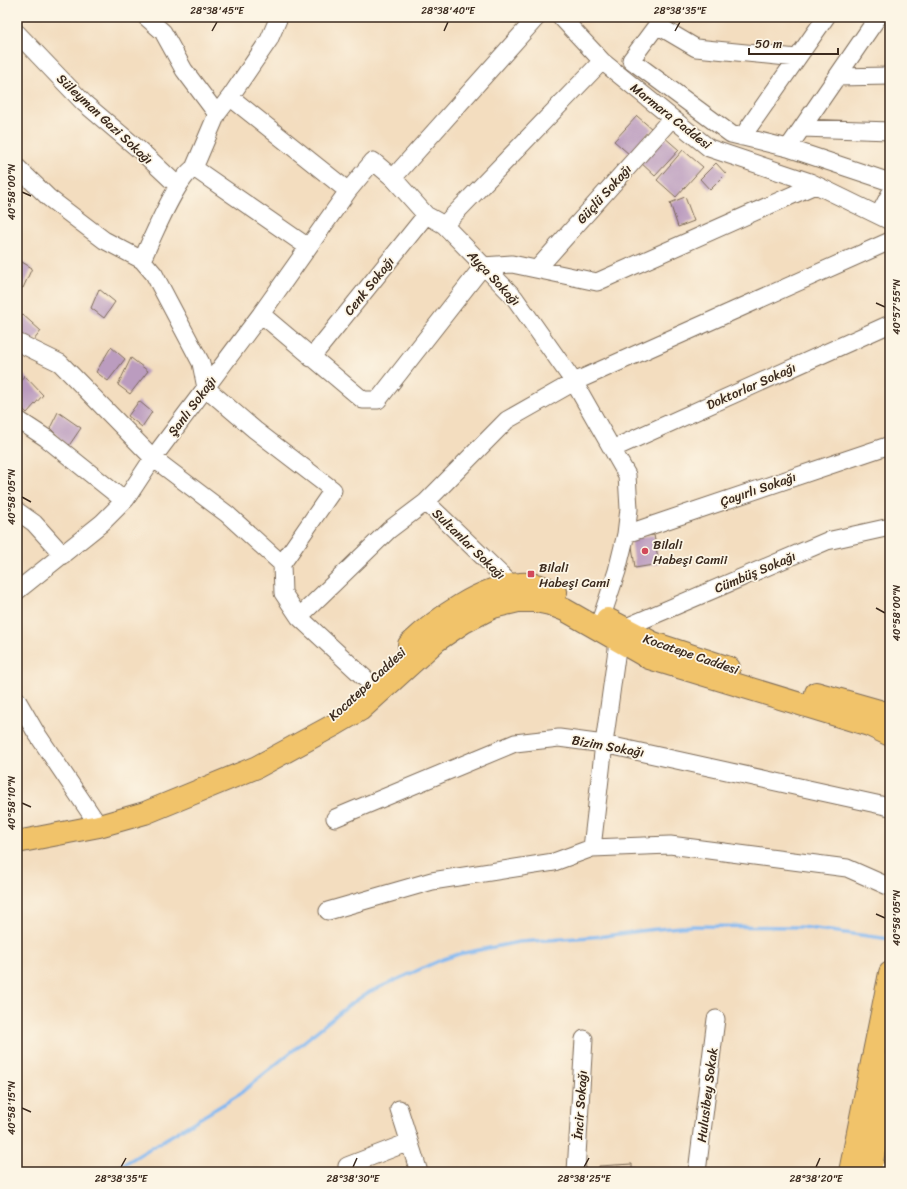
<svg xmlns="http://www.w3.org/2000/svg" width="907" height="1189" viewBox="0 0 907 1189" font-family="Sriracha,sans-serif">
<style>
.lines{fill:none;stroke-linecap:round;stroke-linejoin:round}
.stream{stroke:#82b8f1;stroke-width:3.5}
.building{fill:#bb9cbf}
.minor-casing{stroke:#7b6956;stroke-width:19}
.major-casing{stroke:#7b6956;stroke-width:24}
.minor{stroke:#fff;stroke-width:17}
.major{stroke:#f1c36a;stroke-width:22}
.ticks{fill:none;stroke:#3b2a1e;stroke-width:1.5}
.poi-dot{fill:#d1495b;stroke:#fcf5e5;stroke-width:1.5}
.labels{text-anchor:middle;dominant-baseline:central;stroke-width:3.5;stroke-linejoin:round;paint-order:stroke}
.street-label{font-size:13px;fill:#3b2a1e;stroke:#fcf5e5}
.poi-label{font-size:13px;fill:#3b2a1e;stroke:#fcf5e5;text-anchor:start}
.neatline{fill:none;stroke:#3b2a1e;stroke-width:1.5}
.ticks-label{font-size:10px;text-anchor:middle;fill:#3b2a1e}
</style>
<rect width="100%" height="100%" fill="#fcf5e5"/>
<filter id="ink" filterUnits="userSpaceOnUse"><feTurbulence type="fractalNoise" baseFrequency=".025" numOctaves="2"/><feDisplacementMap in="SourceGraphic" scale="8" xChannelSelector="R" yChannelSelector="G"/><feConvolveMatrix kernelMatrix="1 2 1 2 8 2 1 2 1" color-interpolation-filters="sRGB"/></filter>
<filter id="wash" filterUnits="userSpaceOnUse"><feTurbulence type="fractalNoise" baseFrequency=".012" numOctaves="4" result="noise"/><feDisplacementMap in="SourceGraphic" scale="16" xChannelSelector="R" yChannelSelector="G"/><feGaussianBlur stdDeviation="0.9" result="paint"/><feColorMatrix in="noise" values="0 0 0 0 0 0 0 0 0 0 0 0 0 0 0 0 0 1.4 0 .05"/><feComposite in="paint" operator="in"/></filter>
<g filter="url(#wash)">
<rect width="100%" height="100%" fill="#f3ddbf"/>
<g class="lines">
<path class="stream" d="M111 1172 237 1096 349 1005 369 992 441 960 459 954 519 942 605 936 647 930 692 926 801 927 890 939"/>
</g>
<g id="blocks">
<path class="building" d="M637 116 652 129 629 154 614 141Z
M663 136 679 150 655 176 639 161Z
M683 150 703 167 676 197 657 180Z
M716 163 726 174 710 190 700 179Z
M685 197 694 221 678 227 670 203Z
M17 259 32 268 23 288 17 285Z
M99 289 115 302 104 318 91 308Z
M22 314 41 331 30 345 17 336V321Z
M111 347 125 359 108 381 96 372Z
M131 358 148 371 130 394 118 385Z
M24 375 43 395 27 413 17 403V391Z
M139 401 152 412 142 427 128 416Z
M58 412 81 428 68 447 50 428Z
M654 535 659 564 635 568 631 538Z
M632 1164V1172H599V1166Z"/>
</g>
</g>
<g filter="url(#ink)">
<use href="#blocks" fill-opacity="0" stroke="#7b6956" stroke-width="1"/>
<g class="lines">
<g class="minor-casing">
<path id="minor" d="M146 17 163 32 184 70 217 114
M279 17 269 40 230 97 348 191 373 161 393 178
M537 17 393 178 426 215 444 225 514 297 574 382 627 475 629 509 626 534 617 571 602 616
M561 17 602 61 709 148 810 182 890 221
M663 17 631 60 731 134 788 148
M878 17 788 148 890 182
M657 25 696 48 797 58
M17 33 84 103 143 153 178 186
M837 77 890 76
M802 128 890 131
M742 137 826 17
M17 167 49 198 104 240 142 260 154 274 201 363 206 388 255 430 333 490 282 564
M194 168 308 247
M348 191 261 314 363 400H378L483 266 512 264 597 282 815 185
M879 215 890 194
M444 225 602 61
M142 260C152 239 176 179 194 168L217 114 230 97
M537 269 672 118
M17 342 60 363 153 458 227 514 282 564 283 593 299 617 369 682
M311 358 426 215
M17 419 46 438 116 494 126 499 102 523 17 591
M612 449 890 324
M126 499 153 458 261 314
M426 502 512 585
M17 511 34 523 63 555
M626 534 890 445
M299 617 389 530 426 502 507 420 574 382 890 241
M624 628 827 541 890 527
M17 700 35 731 99 826
M335 818 515 743 559 738 604 744 890 807
M592 848 670 845 847 868 890 887
M328 911 432 881 554 862 592 848 604 744 618 642
M399 1109 419 1172
M349 1172 347 1166 409 1142
M576 1172 584 1039
M697 1172 716 1019
M884 1172 890 1171"/>
</g>
<g class="major-casing">
<path id="major" d="M607 619 653 643 729 668
M409 645C436 619 482 586 520 584 532 583 545 587 556 592
M816 693 890 714
M17 842 99 826 145 813 257 767 336 724 360 710 436 641 464 622 493 607 518 601H536L550 604 565 610 649 658 869 725 890 735
M850 1172 890 973
M870 1172 890 1064"/>
</g>
<use href="#minor" class="minor"/>
<use href="#major" class="major"/>
</g>
</g>
<path class="ticks" d="M212 31 217 22M444 31 448 22M675 31 680 22M22 192 31 196M876 303 885 307M22 497 31 502M876 608 885 613M22 803 31 807M876 914 885 918M22 1108 31 1112M121 1167 126 1158M353 1167 357 1158M584 1167 589 1158M816 1167 820 1158"/>
<g class="poi-dot">
<circle cx="645" cy="551" r="4"/>
<rect x="527" y="570" width="8" height="8" rx="2"/>
</g>
<g class="labels">
<g class="street-label">
<text transform="translate(671 116) rotate(38)">Marmara Caddesi</text>
<text transform="translate(105 119) rotate(43)">Süleyman Gazi Sokağı</text>
<text transform="translate(604 194) rotate(-48)">Güçlü Sokağı</text>
<text transform="translate(494 278) rotate(47)">Ayça Sokağı</text>
<text transform="translate(369 286) rotate(-51)">Cenk Sokağı</text>
<text transform="translate(751 386) rotate(-24)">Doktorlar Sokağı</text>
<text transform="translate(192 406) rotate(-53)">Şanlı Sokağı</text>
<text transform="translate(758 489) rotate(-19)">Çayırlı Sokağı</text>
<text transform="translate(469 544) rotate(44)">Sultanlar Sokağı</text>
<text transform="translate(755 572) rotate(-23)">Cümbüş Sokağı</text>
<text transform="translate(691 654) rotate(19)">Kocatepe Caddesi</text>
<text transform="translate(367 684) rotate(-43)">Kocatepe Caddesi</text>
<text transform="translate(608 746) rotate(10)">Bizim Sokağı</text>
<text transform="translate(707 1095) rotate(-83)">Hulusibey Sokak</text>
<text transform="translate(580 1105) rotate(-86)">İncir Sokağı</text>
</g>
<g class="poi-label">
<text x="653" y="544">Bilali<tspan x="653" dy="15">Habeşi Camii</tspan></text>
<text x="539" y="567">Bilali<tspan x="539" dy="15">Habeşi Cami</tspan></text>
</g>
</g>
<rect width="907" height="1189" fill="none" stroke="#fcf5e5" stroke-width="44"/>
<path d="M749 48v6h89v-6" fill="none" stroke="#3b2a1e" stroke-width="2"/>
<text x="755" y="48" font-size="12" fill="#3b2a1e" stroke="#fcf5e5" stroke-width="3" paint-order="stroke">50 m</text>
<rect x="22" y="22" width="863" height="1145" class="neatline"/>
<g class="ticks-label">
<text x="217" y="14">28°38'45"E</text>
<text x="448" y="14">28°38'40"E</text>
<text x="680" y="14">28°38'35"E</text>
<text transform="translate(11 192) rotate(-90)" y="4">40°58'00"N</text>
<text transform="translate(896 307) rotate(-90)" y="4">40°57'55"N</text>
<text transform="translate(11 497) rotate(-90)" y="4">40°58'05"N</text>
<text transform="translate(896 613) rotate(-90)" y="4">40°58'00"N</text>
<text transform="translate(11 803) rotate(-90)" y="4">40°58'10"N</text>
<text transform="translate(896 918) rotate(-90)" y="4">40°58'05"N</text>
<text transform="translate(11 1108) rotate(-90)" y="4">40°58'15"N</text>
<text x="121" y="1182">28°38'35"E</text>
<text x="353" y="1182">28°38'30"E</text>
<text x="584" y="1182">28°38'25"E</text>
<text x="816" y="1182">28°38'20"E</text>
</g>
</svg>
